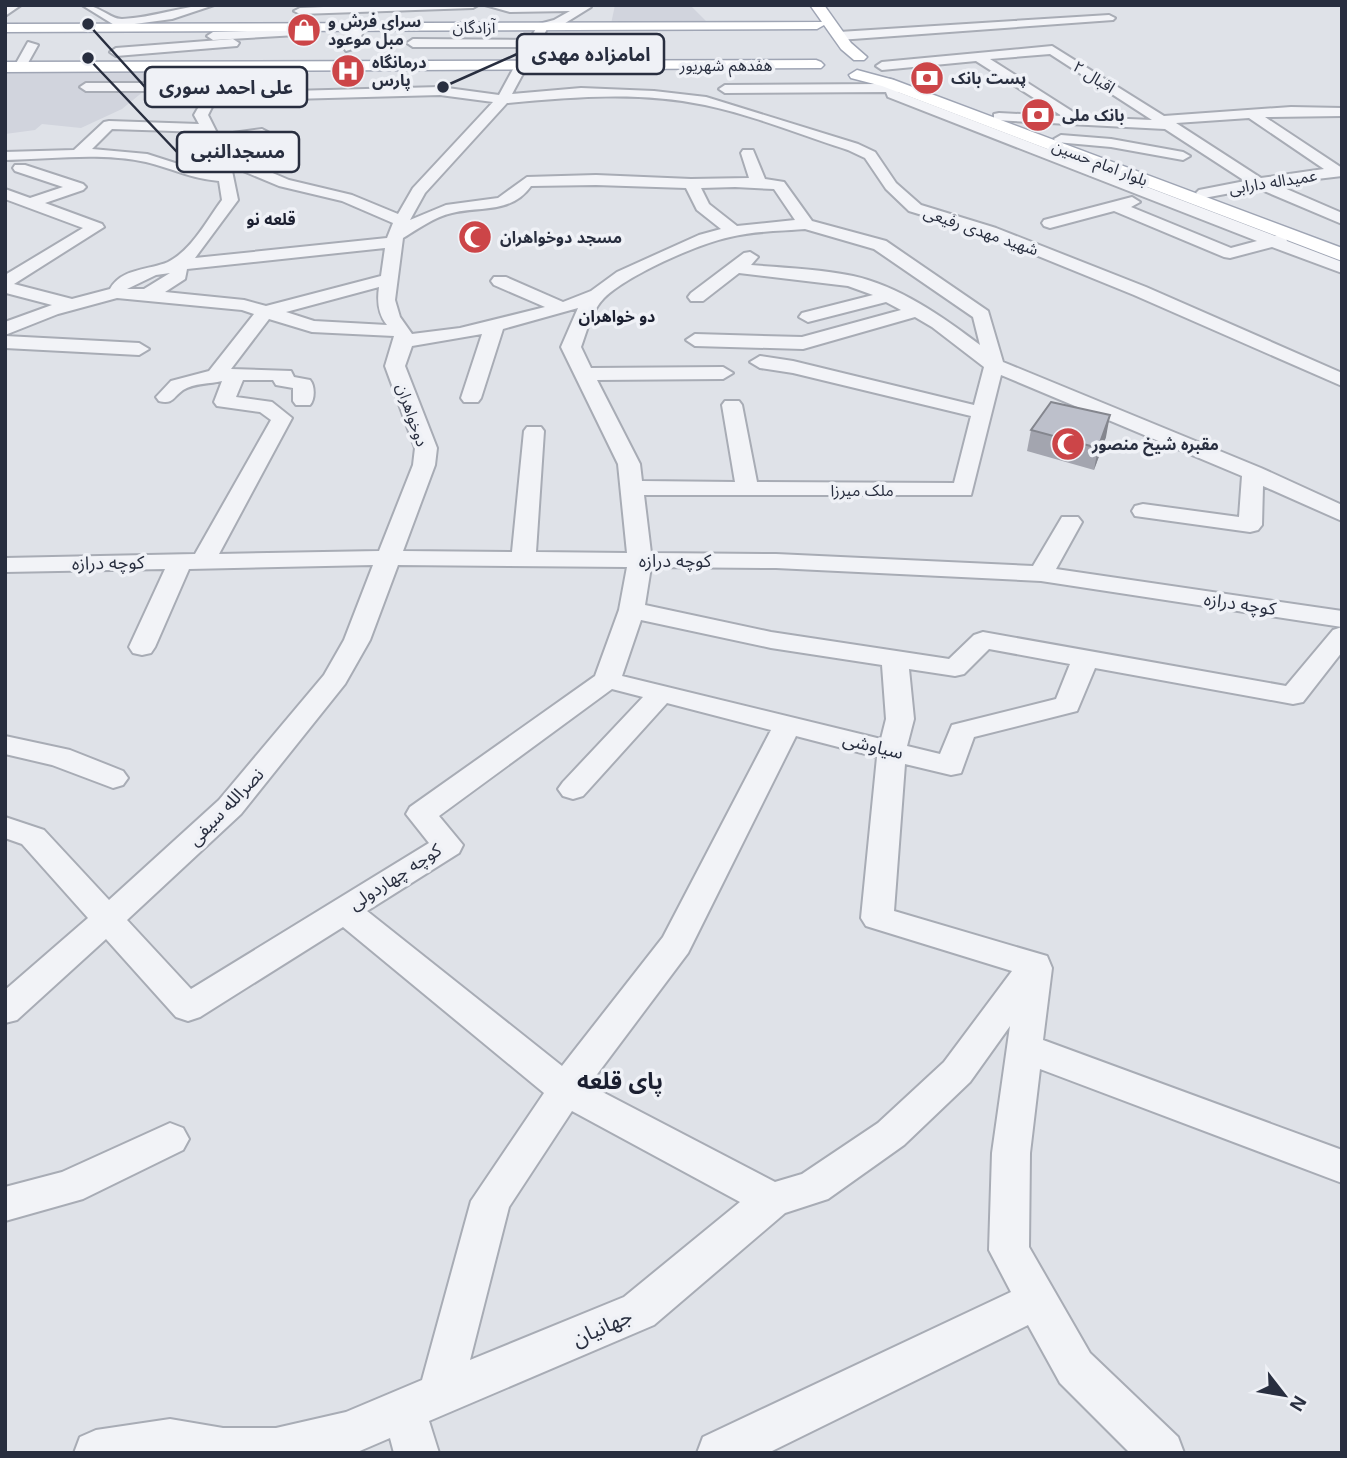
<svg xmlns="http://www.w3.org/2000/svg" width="1347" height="1458" viewBox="0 0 1347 1458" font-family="Helvetica,'Noto Sans Arabic',sans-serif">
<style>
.built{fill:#d1d4dd}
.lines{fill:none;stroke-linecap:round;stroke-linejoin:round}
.minor-casing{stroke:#a8acb5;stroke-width:4}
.major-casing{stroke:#9fa5b4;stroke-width:3}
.minor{fill:#f2f3f7;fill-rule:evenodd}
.major{fill:#fff;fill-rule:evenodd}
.wall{fill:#a3a5af}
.shaded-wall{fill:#84868e}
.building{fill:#bdc0cb;stroke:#84868e;stroke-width:2}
.labels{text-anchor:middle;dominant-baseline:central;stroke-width:7;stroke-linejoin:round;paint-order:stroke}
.far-poi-label{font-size:16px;font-weight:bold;fill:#282e3f;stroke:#eff1f6;text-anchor:start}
.far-street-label{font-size:16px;fill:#282e3f;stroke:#eff1f6}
.far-neighbourhood-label{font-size:16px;font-weight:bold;fill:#1b1f30;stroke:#eff1f6}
.street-label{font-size:18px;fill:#282e3f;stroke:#eff1f6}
.near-street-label{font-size:21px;fill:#282e3f;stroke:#eff1f6}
.near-neighbourhood-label{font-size:23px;font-weight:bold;fill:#1b1f30;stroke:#eff1f6}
.leader{fill:none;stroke:#282e3f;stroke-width:2.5}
.callout-dot{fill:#282e3f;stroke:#eff1f6;stroke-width:2.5}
.callout{fill:#eff1f6;stroke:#282e3f;stroke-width:2.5}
.callout-label{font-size:19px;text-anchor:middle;font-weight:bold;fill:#282e3f}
</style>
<rect width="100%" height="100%" fill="#dfe2e8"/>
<path class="built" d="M615 5H690L709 24H611Z
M5 71H153L166 73 122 109 81 128 42 124 35 130 5 134Z"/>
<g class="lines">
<g class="minor-casing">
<path id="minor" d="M9 5H21L5 16V8Z
M82 5C100 5 109 19 122 19 153 18 183 5 214 5L172 19 127 25 130 28 124 31Z
M370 5H478L473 8 300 14 294 11 300 8Z
M485 5 591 7 562 25 547 29 512 94 581 88 654 91 706 97 858 144 875 152 896 183 921 205 996 228 1146 287 1342 373V386L1134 295 984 234 909 211 886 189 865 158 848 150C801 135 753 115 705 105 640 91 572 97 507 103L425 193 410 220 446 205 498 198 527 177 596 175 691 179 749 178 741 153 743 150H753L765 179 784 182 812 221 886 241 988 311 1003 362 1261 468 1342 505V521L1263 486 1262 525 1258 530 1250 532 1135 516 1132 511 1135 506 1143 504 1239 517 1242 476 1001 375 971 495H644L651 553 776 554 1033 566 1062 517H1078L1082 522 1056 569 1342 611V627L1041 581 776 568 651 567 645 605 771 632 949 659 974 635 983 632 1286 686 1333 630 1342 627V652L1303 702 1293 704 1095 668 1077 711 974 737 961 773 951 775 905 764 894 911 1047 956 1052 968 1043 1040 1342 1150V1183L1040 1069 1030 1153 1029 1247 1090 1353 1178 1437 1184 1453H1130L1060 1383 1028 1325 768 1453H697L703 1437 1011 1292 989 1250 992 1153 1010 1026 970 1082 904 1145 828 1199 785 1213 654 1325 429 1421 439 1453H394L390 1438 355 1453H74L80 1437 96 1430 170 1419 223 1428H276L346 1412 422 1380 471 1201 544 1093 343 927 200 1017 188 1021 176 1017 106 939 17 1020 5 1023V990L88 918 22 844 5 838V817L44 830 109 900 219 800 324 675 344 640 373 565 189 569 155 647 151 653 142 655 133 653 129 647 165 569 5 572V558L195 554 271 420 260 412 217 406 214 402 222 381C210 384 194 383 183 390 173 397 173 405 159 401L156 397 171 381 209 371 254 314 242 310 117 298 58 314 5 335V322L52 305 6 293 5 275 83 228 5 199V189L30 198 63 187 15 171 13 168 15 165H25L83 184 86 187 83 190 45 203 102 224 104 227 14 284 72 299 110 289C121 268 150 270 168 262 192 250 207 220 222 200L219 181C192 179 171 168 146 162 101 152 51 159 5 160V152L74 150 104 122 109 121 199 124 194 115 205 96 157 91H86L80 87 86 83H157L211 89 232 63 236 62 242 66 221 93 440 87 499 95 525 47H413L407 43 413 39 529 40 539 24 554 20 570 11 510 12ZM440 95 493 102 413 188 398 214 352 195 289 180 228 154 222 143 260 137 289 151 296 147 262 129 218 135 208 115 215 101ZM112 129 203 132 214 154 217 172 200 171 147 154 92 149ZM231 166 279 186 342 201 393 223 387 238 195 258 238 200ZM596 185 686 188 697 210 721 229 699 235 617 272 591 291 563 302 506 277H494L491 281 494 285 545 307 460 328 412 334 400 317 395 300 403 238C418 229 434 217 452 213 481 206 511 214 531 186ZM735 187 774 189 795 220 737 226 709 204 701 188ZM805 229 874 249 973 317 980 345C943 317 899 286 853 276 820 269 784 268 751 265L758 257 750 252 744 253 691 293 688 297 691 301H703L739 273 848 286 873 295 802 313 799 317 808 322 886 302 901 310 802 337 695 334 686 340 695 346 803 349 915 317 932 327 984 367 974 405 793 361 760 356 750 362 760 368 793 373 971 416 954 483 757 482 742 405 739 401H725L722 405 735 482 642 481 640 464 597 380 723 379 733 373 723 367 591 368 581 347C587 331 591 311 604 298 628 275 697 244 730 237 754 231 781 231 805 229ZM385 248 381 276 266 306 244 300 165 292 185 279 187 269ZM170 273 144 289H127L156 275ZM379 287C377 301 378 314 387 325L314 321 286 312ZM578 308 561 347 618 464 627 553 536 552 544 431 541 427H527L524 431 512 552 403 551 435 465 437 448 405 366 412 346 482 334 461 398 464 402H478L481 398 503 329ZM269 319 312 332 394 336 385 366 415 448 413 465 379 551 219 554 292 418 272 402 236 397 243 380H273L276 385 293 388V401L296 405H310C315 399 315 386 310 380L294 377 291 371 231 369ZM398 565 627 567 619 610 595 676 410 807 406 814 429 843 191 989 127 920 241 814 345 684 370 640ZM641 620 771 648 882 665 886 719 881 739 622 676ZM989 649 1070 664 1056 699 952 725 940 754 907 746 914 719 909 669 955 676 964 674ZM612 689 643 697 563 782 558 789 563 796 573 799 583 796 667 703 771 730 663 937 562 1066 367 911 459 853 463 845 439 816ZM796 736 877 757 861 918 866 926 1012 971 944 1062 878 1123 802 1174 775 1182 589 1085 688 953ZM572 1111 740 1202 624 1297 470 1360 509 1207Z
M1109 15 1115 18 1113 20 839 40 833 36 839 32Z
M359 24 365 27 356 48 346 51 344 48 353 27Z
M310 29 314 30V34L213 40 207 36 213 32Z
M233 39 239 43 237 46 116 56 110 52 116 48Z
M28 42 38 45 24 70H16L14 67Z
M1052 46 1164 116 1291 107 1342 108V116L1265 117 1342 168V176L1275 184 1342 213V224L1257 188 1204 198 1199 196 1196 193 1199 190 1245 181 1165 129 994 120V114L999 113 1062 116 976 61 882 70 876 66 882 62ZM1050 54 1152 120 1081 117 990 59ZM1249 118 1324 169 1261 178 1176 123Z
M888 79 893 80 898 92 1275 236H1285L1287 241 1342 262V273L1272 247 1230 258 1224 257 1114 211 1050 228 1044 226 1042 223 1044 220 1132 197 1140 202 1131 207 1231 248 1257 241 888 97 886 92 725 93 719 89 725 85 882 84Z
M1061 135 1111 139 1183 152 1190 156 1183 160 1111 147 1056 142 1054 139Z
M5 336 139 343 149 349 139 355 5 348Z
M5 736 70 750 123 771 128 778 123 785 113 788 52 765 5 754Z
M170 1123 183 1128 189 1139 183 1150 83 1199 5 1221V1187L62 1172Z"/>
</g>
<g class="major-casing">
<path id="major" d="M810 5H824L851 43 867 57 864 60H854L841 49 824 25 817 29 5 32V24L822 22Z
M816 60 821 62 824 65 821 68 5 72V62Z
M857 70 894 80 1342 248V261L882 86 851 78 849 75Z"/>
</g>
<use href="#minor" class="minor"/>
<use href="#major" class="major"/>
</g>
<path class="wall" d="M1031 430 1106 437 1094 470 1027 451Z"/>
<path class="shaded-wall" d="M1110 415 1106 437 1094 470 1098 448Z"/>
<path class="building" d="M1051 402 1110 415 1098 448 1031 430Z"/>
<defs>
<g id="shop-disc" transform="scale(1.75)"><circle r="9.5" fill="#cc4548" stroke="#eff1f6"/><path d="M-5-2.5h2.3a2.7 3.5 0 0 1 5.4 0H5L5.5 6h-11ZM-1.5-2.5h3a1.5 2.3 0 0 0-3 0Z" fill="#fff"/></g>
<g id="hospital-disc" transform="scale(1.75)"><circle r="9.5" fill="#cc4548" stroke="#eff1f6"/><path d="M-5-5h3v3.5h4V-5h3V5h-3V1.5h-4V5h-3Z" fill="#fff"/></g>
<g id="bank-disc" transform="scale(1.75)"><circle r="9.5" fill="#cc4548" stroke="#eff1f6"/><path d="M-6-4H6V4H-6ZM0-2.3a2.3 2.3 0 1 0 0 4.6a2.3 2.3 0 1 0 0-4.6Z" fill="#fff"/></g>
<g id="mosque-disc" transform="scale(1.75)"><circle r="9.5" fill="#cc4548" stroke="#eff1f6"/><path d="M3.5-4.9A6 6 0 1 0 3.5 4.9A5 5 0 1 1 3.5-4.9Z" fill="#fff"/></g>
</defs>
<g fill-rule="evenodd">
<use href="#shop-disc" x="304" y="30"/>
<use href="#hospital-disc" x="348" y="71"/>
<use href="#bank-disc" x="927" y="78"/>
<use href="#bank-disc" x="1038" y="115"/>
<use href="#mosque-disc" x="475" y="237"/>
<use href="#mosque-disc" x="1068" y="444"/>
</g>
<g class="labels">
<g class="far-poi-label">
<text x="328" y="21">سرای فرش و<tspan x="328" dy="18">مبل موعود</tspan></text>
<text x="372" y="62">درمانگاه<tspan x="372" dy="18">پارس</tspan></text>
<text x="951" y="78">پست بانک</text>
<text x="1062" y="115">بانک ملی</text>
<text x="500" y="237">مسجد دوخواهران</text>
<text x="1092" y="444">مقبره شیخ منصور</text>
</g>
<g class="far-street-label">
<text x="474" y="27">آزادگان</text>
<text x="726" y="65">هفدهم شهریور</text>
<text transform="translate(1094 77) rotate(32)">اقبال ۲</text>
<text transform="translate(1100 163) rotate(21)">بلوار امام حسین</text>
<text transform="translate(1273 182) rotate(-9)">عمیداله دارابی</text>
<text transform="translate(981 231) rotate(19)">شهید مهدی رفیعی</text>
<text transform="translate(412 415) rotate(71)">دوخواهران</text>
<text x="862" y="490">ملک میرزا</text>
</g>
<g class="far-neighbourhood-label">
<text x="271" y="219">قلعه نو</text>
<text x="617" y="316">دو خواهران</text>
</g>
<g class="street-label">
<text x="675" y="561">کوچه درازه</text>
<text transform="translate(108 563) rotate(-1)">کوچه درازه</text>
<text transform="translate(1240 604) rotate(8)">کوچه درازه</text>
<text transform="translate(873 746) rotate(14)">سیاوشی</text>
<text transform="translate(226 807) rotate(-46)">نصرالله سیفی</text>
<text transform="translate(395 877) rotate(-33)">کوچه چهاردولی</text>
</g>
<g class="near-street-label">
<text transform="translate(602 1327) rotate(-24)">جهانیان</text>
</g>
<g class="near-neighbourhood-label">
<text x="620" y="1081">پای قلعه</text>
</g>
</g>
<path class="leader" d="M443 87L517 54M88 24L145 87M88 58L177 152"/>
<g class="callout-dot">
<circle cx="443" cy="87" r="7"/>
<circle cx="88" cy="24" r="7"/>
<circle cx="88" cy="58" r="7"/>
</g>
<g class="callout">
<rect x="517" y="34" width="147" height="40" rx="7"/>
<rect x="145" y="67" width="162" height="40" rx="7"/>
<rect x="177" y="132" width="122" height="40" rx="7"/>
</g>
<g class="callout-label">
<text x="591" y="61">امامزاده مهدی</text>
<text x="226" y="94">علی احمد سوری</text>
<text x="238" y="158">مسجدالنبی</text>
</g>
<rect width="1347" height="1458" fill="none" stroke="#282e3f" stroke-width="14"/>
<g transform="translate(1284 1395) rotate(121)" stroke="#eff1f6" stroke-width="5" paint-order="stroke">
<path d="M0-5L12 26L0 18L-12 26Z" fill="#282e3f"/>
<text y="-10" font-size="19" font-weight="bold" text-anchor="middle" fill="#282e3f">N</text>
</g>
</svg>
